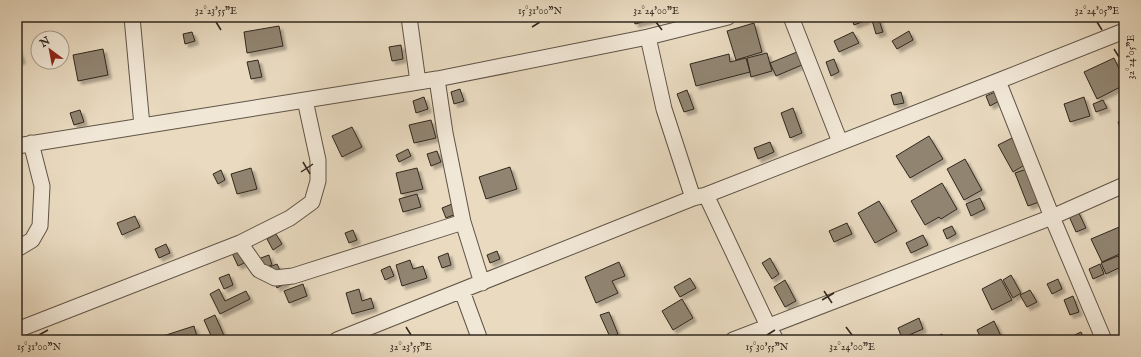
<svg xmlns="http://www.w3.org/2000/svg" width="1141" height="357" viewBox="0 0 1141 357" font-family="'IM FELL English',serif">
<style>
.building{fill:#918572;stroke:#31281d;filter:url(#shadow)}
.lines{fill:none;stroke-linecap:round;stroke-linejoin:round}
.street-casing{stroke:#5f5446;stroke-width:17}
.street{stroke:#f1e7d6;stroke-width:15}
.ticks{fill:none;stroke:#31281d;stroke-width:1.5}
.neatline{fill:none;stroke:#31281d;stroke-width:1.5}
.ticks-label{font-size:10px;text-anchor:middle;fill:#31281d}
</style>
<defs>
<filter id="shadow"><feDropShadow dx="3.5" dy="3.5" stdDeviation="1" flood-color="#0004"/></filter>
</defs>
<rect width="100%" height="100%" fill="#e9dac0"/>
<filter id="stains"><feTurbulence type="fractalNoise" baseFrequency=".005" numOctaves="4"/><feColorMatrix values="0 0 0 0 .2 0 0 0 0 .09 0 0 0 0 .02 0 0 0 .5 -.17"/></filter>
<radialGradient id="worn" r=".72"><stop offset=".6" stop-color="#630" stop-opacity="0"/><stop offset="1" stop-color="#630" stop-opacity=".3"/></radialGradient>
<path class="building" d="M633 17H658V18L635 24Z
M851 17H866L867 20 854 25Z
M871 17H878L883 32 876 34Z
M754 23 762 52 736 60 727 31Z
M279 26 283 46 247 53 244 32Z
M909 31 913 40 897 49 892 41Z
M192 32 195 41 185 44 183 34Z
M853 32 859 43 839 52 834 41Z
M401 45 403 59 392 61 389 47Z
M17 46 22 60 17 62Z
M103 49 108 75 78 81 73 55Z
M797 52 802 65 776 76 770 63Z
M767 53 772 71 751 77 747 58Z
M729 54 730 62 746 58 750 72 696 86 690 64Z
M1114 58 1124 79V85L1097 99 1084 72Z
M834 59 839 72 831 76 826 62Z
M258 60 262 77 251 79 247 62Z
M460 89 464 101 454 104 451 92Z
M687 90 694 109 684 112 677 94Z
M901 92 904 103 894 105 891 95Z
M995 92 999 101 990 106 986 96Z
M424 97 428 109 416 113 413 101Z
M1084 97 1090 116 1070 122 1064 104Z
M1103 100 1107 108 1096 112 1093 104Z
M793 108 802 133 790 138 781 113Z
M80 110 84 122 74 125 70 113Z
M1124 119V132L1122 133 1118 122Z
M431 120 436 138 414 143 409 125Z
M352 127 362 147 342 157 332 136Z
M929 136 943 159 910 178 896 156Z
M1012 138 1026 164 1013 172 998 145Z
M770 142 774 152 758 159 754 148Z
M408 149 411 156 399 162 396 155Z
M437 151 441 162 431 166 427 154Z
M965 159 982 190 964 200 947 169Z
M510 167 517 189 486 199 479 177Z
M251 168 257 189 237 194 231 174Z
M417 168 423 189 401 194 396 173Z
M1027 169 1039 202 1028 206 1015 173Z
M221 170 225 180 218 184 213 174Z
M942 183 957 209 941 219 939 217 925 225 911 201Z
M417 194 421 207 403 212 399 199Z
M980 198 985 209 971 216 966 204Z
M879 201 897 231 875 243 858 213Z
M452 204 456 214 446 218 442 208Z
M1077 209 1086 228 1076 232 1068 214Z
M135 216 140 227 122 235 117 223Z
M847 223 852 234 834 242 829 231Z
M1124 225V252L1102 262 1091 239Z
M952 226 956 234 947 239 943 230Z
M353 230 357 240 349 243 345 233Z
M276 234 282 244 273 250 267 239Z
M923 235 928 245 911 253 906 243Z
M166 244 170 253 159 258 155 249Z
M240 249 246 262 238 266 232 253Z
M497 251 500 259 490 263 487 255Z
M448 253 451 265 442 268 438 257Z
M269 255 272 265 261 269 258 259Z
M1118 256 1123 266 1106 274 1101 263Z
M770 258 779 274 772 279 762 263Z
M410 260 413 269 423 266 427 278 402 286 396 265Z
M619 262 625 276 612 281 618 293 596 303 585 277Z
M277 264 286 283 277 288 267 268Z
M1100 264 1104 274 1093 279 1089 269Z
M390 266 394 276 385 280 381 270Z
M229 274 233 285 224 289 219 278Z
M1011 275 1021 293 1013 298 1003 280Z
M690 278 696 288 680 297 674 287Z
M1001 279 1012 300 992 310 982 289Z
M1058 279 1062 289 1052 294 1047 284Z
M785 280 796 301 785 307 774 287Z
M303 284 307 296 289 303 284 291Z
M219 289 225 301 246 291 250 299 220 314 210 294Z
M359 289 362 301 371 298 374 308 352 314 346 293Z
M1030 290 1037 302 1027 307 1020 295Z
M1073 296 1079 312 1070 315 1064 300Z
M682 299 693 318 673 330 662 311Z
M609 312 618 334 610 337 600 315Z
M215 315 226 340H213L204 320Z
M919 318 923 329 902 338 898 328Z
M994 321 1002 338H1001L1002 340H982L977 330Z
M194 326 198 340H165L163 336Z
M1081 332 1085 340H1064Z
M942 334 944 340H929Z"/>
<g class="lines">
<g class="street-casing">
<path id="street" d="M132 17 142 126
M409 17 418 82
M791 17 840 142
M648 37 664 109 693 198
M437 79 445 133 463 222 482 283
M998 81 1124 31
M17 146 437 79 648 37 728 17
M706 195 768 326 776 340
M240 243 259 270 275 278 293 276 463 222
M17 249 32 240 40 226 42 186 31 143
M462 291 480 340
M17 330 240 243 290 218 312 202 318 181V160L305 100
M337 340 693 198 706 195 998 81 1052 217 1104 340
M733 340 1052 217 1124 185"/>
</g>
<use href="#street" class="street"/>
</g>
<path class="ticks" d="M216 22 221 30M656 22 662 30M1097 22 1102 30M532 27 540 22M1114 49 1119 57M303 162 310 174M301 172 313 164M824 291 832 303M822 300 834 293M406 327 411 335M846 327 852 335M39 335 48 330M767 335 775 330"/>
<rect width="1141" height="357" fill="none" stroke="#e9dac0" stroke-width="44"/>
<g transform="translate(50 50) rotate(328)"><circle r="19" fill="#f1e7d6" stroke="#a49b8c"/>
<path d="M0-3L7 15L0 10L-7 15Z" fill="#8f2418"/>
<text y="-6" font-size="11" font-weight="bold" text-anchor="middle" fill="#31281d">N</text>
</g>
<rect x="22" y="22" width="1097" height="313" class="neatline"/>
<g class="ticks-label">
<text x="216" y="14">32°23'55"E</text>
<text x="540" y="14">15°31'00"N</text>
<text x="656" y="14">32°24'00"E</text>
<text x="1097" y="14">32°24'05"E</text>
<text transform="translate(1130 57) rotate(-90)" y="4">32°24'05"E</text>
<text x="39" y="350">15°31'00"N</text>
<text x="411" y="350">32°23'55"E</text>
<text x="767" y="350">15°30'55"N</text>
<text x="852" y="350">32°24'00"E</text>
</g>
<rect width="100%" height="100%" filter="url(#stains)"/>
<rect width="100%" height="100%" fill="url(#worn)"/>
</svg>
